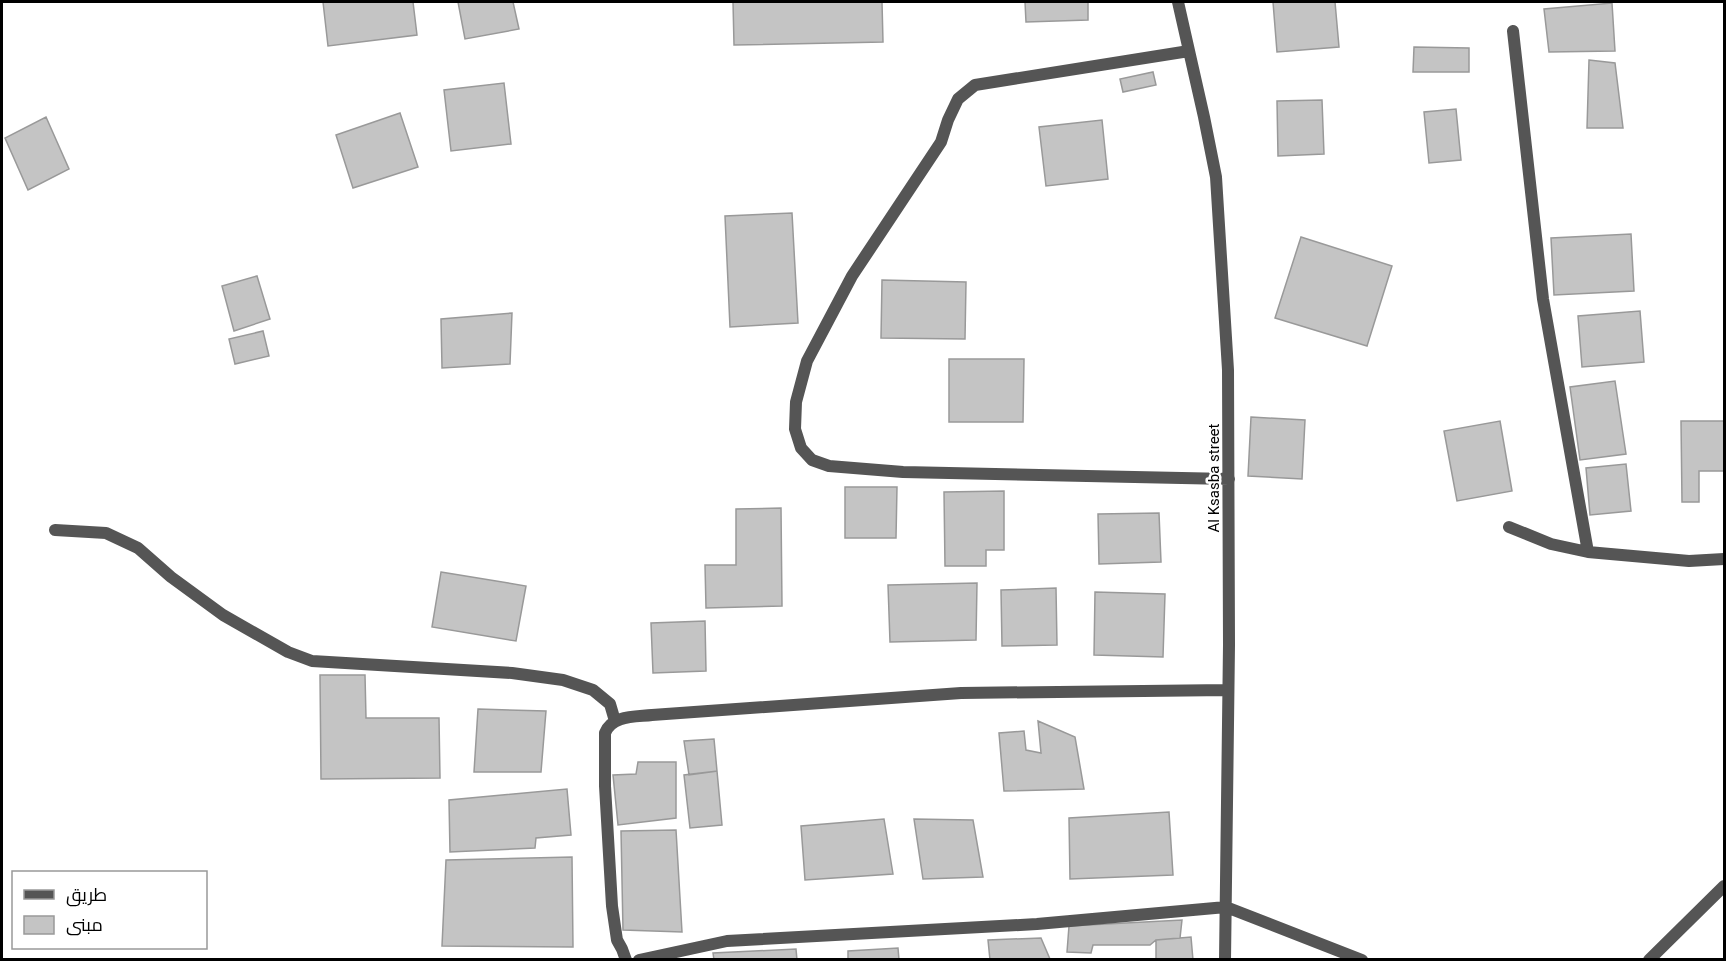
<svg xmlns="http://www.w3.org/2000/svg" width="1726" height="961" viewBox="0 0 1726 961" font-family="Roboto,Cairo,sans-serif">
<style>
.building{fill:#c4c4c4;stroke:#999;stroke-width:1.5}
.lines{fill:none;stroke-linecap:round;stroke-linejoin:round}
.street{stroke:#555;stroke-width:12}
.labels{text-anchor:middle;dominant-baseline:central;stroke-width:5;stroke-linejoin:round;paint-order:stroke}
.street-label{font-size:15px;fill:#000;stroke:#fff}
</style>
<rect width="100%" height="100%" fill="#fff"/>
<path class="building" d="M323 2H413L417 35 328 46Z
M458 2H513L519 29 465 39Z
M733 2H882L883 42 734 45Z
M1025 2H1088V20L1026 22Z
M1273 2H1335L1339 47 1277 52Z
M1612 3 1615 51 1549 52 1544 9Z
M1414 47 1469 48V72H1413Z
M1589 60 1615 63 1623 128H1587Z
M1153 72 1156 85 1123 92 1120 79Z
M504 83 511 144 451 151 444 90Z
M1322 100 1324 154 1278 156 1277 101Z
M1456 109 1461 160 1429 163 1424 112Z
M400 113 418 167 353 188 336 135Z
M46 117 69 169 28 190 5 138Z
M1102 120 1108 179 1046 186 1039 127Z
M792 213 798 323 730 327 725 216Z
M1631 234 1634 291 1554 295 1551 238Z
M1301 237 1392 266 1367 346 1275 318Z
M257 276 270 319 234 331 222 286Z
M882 280 966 282 965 339 881 338Z
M1640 311 1644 362 1582 367 1578 316Z
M512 313 510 364 442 368 441 319Z
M263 331 269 356 235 364 229 339Z
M949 359H1024L1023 422H949Z
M1615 381 1626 454 1580 460 1570 387Z
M1251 417 1305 420 1302 479 1248 476Z
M1500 421 1512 491 1457 501 1444 431Z
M1681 421H1724V471H1699V502H1682Z
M1626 464 1631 511 1590 515 1586 468Z
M845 487H897L896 538H845Z
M1004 491V550H986V566H945L944 492Z
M781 508 782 606 706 608 705 565H736V509Z
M1159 513 1161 562 1099 564 1098 514Z
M441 572 526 586 516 641 432 627Z
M977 583 976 640 890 642 888 585Z
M1056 588 1057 645 1002 646 1001 590Z
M1095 592 1165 594 1163 657 1094 655Z
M705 621 706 671 653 673 651 623Z
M320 675H365L366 718H439L440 778 321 779Z
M478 709 546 711 541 772H474Z
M1038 721 1075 737 1084 789 1004 791 999 733 1024 731 1026 750 1041 753Z
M714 739 717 771 689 775 684 741Z
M638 762H676V818L618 825 613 775 636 774Z
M717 771 722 825 690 828 684 775Z
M567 789 571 835 536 838 535 848 450 852 449 800Z
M1169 812 1173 875 1070 879 1069 818Z
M884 819 893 874 805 880 801 826Z
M914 819 973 820 983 877 923 879Z
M676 830 682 932 623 930 621 831Z
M572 857 573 947 442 946 446 860Z
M1182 920 1180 938 1156 940 1150 945H1093L1091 953 1067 952 1069 926Z
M1191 937 1193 960H1156V940Z
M1041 938 1050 959 1054 960H990L988 940Z
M898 948 899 960H848V951Z
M796 949 797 960H714L713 953Z"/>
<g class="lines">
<path class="street" d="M1178 2 1204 117 1216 177 1228 370 1229 645 1225 960
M1513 31 1543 299 1588 552
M1189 51 975 85 958 99 948 120 941 142 852 276 807 361 796 402 795 429 801 448 812 460 829 466 903 472 1229 479
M1509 527 1551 544 1588 552 1689 561 1724 559
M55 530 106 533 138 548 171 577 223 615 288 652 312 661 512 673 563 680 593 690 610 704 615 721
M626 960 622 949 617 940 612 906 605 786V733C612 715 635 717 652 715L961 693 1228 690
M639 960 727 941 1037 924 1226 907 1362 960
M1649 960 1724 886"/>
</g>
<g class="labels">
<g class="street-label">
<text transform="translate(1214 478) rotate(-90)">Al Ksasba street</text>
</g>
</g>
<rect width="1726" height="961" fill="none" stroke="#000000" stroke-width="6"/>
<rect x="12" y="871" width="195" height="78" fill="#ffffff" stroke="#999999" stroke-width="1.5"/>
<rect x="24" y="890" width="30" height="9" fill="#555555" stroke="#999999" stroke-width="1.5"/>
<text x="66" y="901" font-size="18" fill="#000000">طريق</text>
<rect x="24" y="916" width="30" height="18" fill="#c4c4c4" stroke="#999999" stroke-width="1.5"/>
<text x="66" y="931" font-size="18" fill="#000000">مبنى</text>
</svg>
